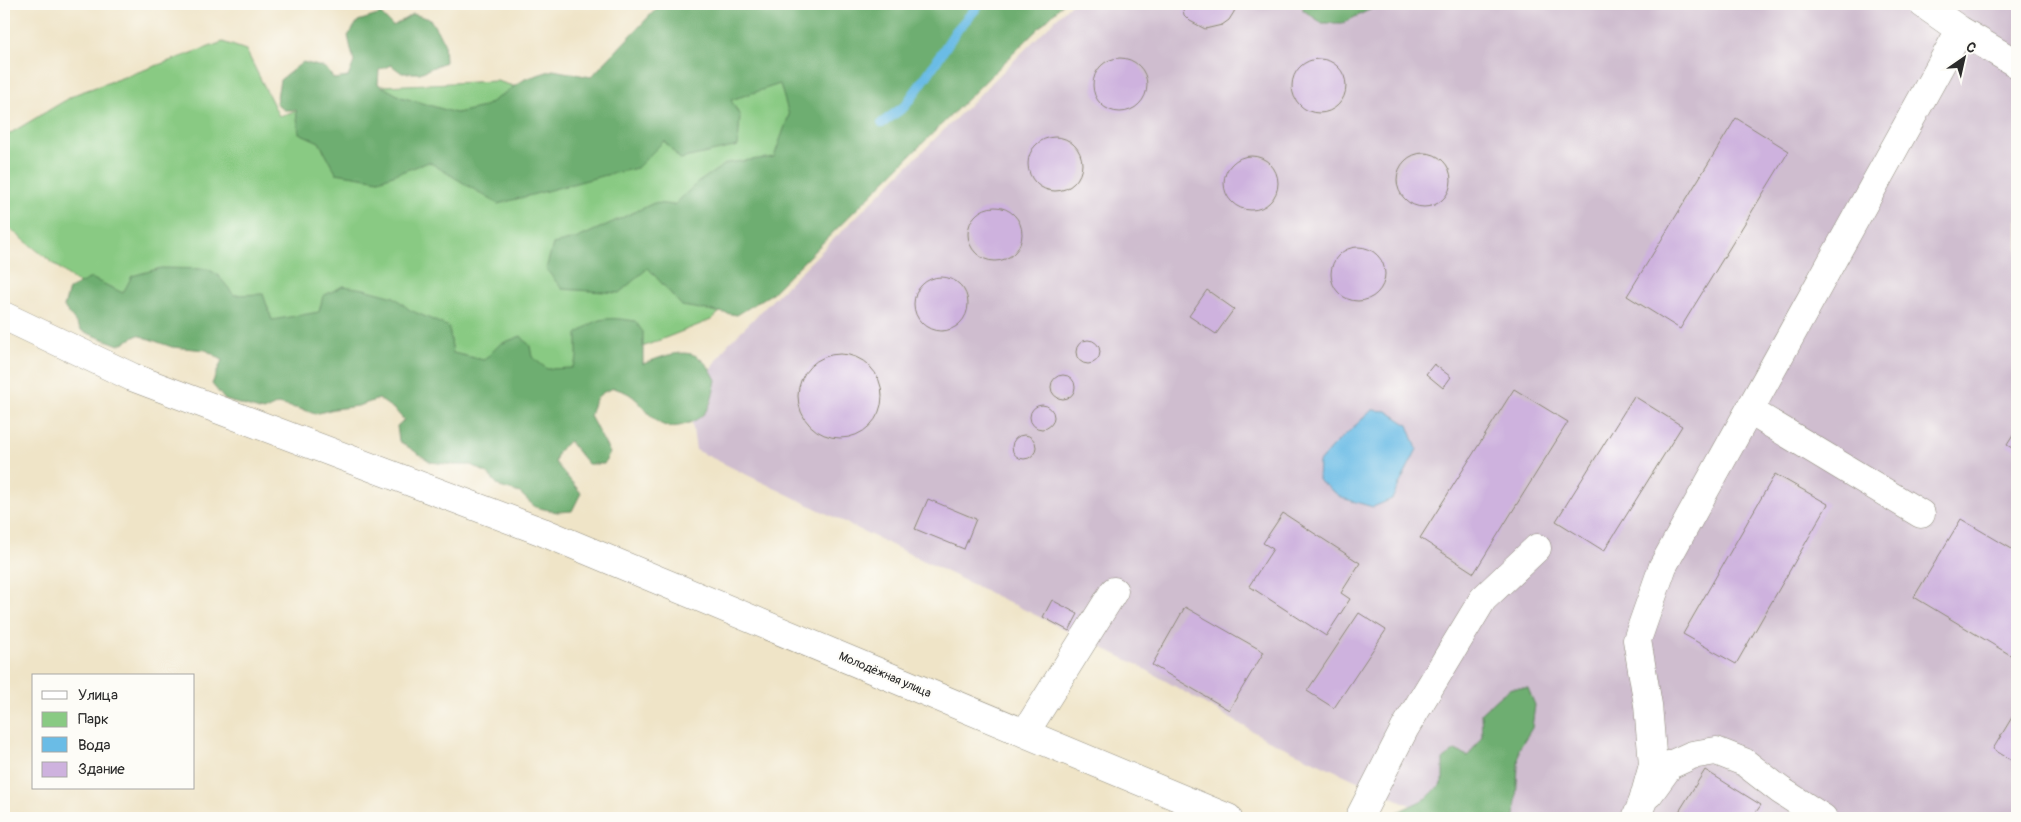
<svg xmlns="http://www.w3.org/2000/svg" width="2021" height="822" viewBox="0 0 2021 822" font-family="Pangolin,sans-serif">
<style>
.industrial{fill:#cfbdcf}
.green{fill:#89ca83;stroke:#5a7a57}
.forest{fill:#6eae71;stroke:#4c6c4e}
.water{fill:#6abce6;stroke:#4a7488}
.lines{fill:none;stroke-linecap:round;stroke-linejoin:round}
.stream{stroke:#6abce6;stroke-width:10}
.building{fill:#ceb2de}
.minor-casing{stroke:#8d8879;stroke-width:29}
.minor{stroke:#fff;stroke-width:28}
.labels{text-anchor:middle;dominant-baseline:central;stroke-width:4;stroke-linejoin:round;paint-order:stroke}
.street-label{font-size:12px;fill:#2b2b2b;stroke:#fdfcf7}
</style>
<rect width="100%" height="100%" fill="#fdfcf7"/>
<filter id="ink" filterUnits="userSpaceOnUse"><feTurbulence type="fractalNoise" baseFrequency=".02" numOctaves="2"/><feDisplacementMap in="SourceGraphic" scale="10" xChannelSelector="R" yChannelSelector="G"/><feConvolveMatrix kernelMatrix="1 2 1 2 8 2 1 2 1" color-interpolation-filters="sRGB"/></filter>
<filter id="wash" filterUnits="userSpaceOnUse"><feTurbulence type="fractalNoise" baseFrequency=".0096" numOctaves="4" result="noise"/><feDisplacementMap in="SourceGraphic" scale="20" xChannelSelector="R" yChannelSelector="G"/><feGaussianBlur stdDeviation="1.12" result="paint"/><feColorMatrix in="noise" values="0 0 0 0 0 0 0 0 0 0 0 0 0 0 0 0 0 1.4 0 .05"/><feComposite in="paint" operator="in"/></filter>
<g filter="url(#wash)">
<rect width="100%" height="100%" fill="#efe4c7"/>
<path class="industrial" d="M1071 4H2017V818H1438L1266 739 1138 665 696 450 689 402 728 344Z"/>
<path class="green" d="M886 4 828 216 711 320 627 353 525 400 98 299 4 224V137L76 94 223 42 246 50 279 116 383 86 497 81 655 130Z"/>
<path class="forest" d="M661 4H1063L771 294 737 315 682 306 648 268 619 293 562 289 546 269 553 244 578 238 654 203 674 205 697 183 727 163 774 157 789 115 780 84 731 100 740 116 738 146 680 159 664 141 637 168 602 176 498 204 429 162 379 180 336 173 319 142 299 133 296 110H284L276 103 280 80 303 62 326 68 334 79 348 77 354 62 348 36 358 21 381 14 393 26 413 14 430 19 444 42 445 62 420 73H402L391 65 379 70 378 84 401 97 456 113 484 107 525 79 553 70 591 77Z
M1303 4H1381L1343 23H1322L1303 10Z
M161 268 208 269 218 275 234 295 263 294 272 320 319 312 323 296 343 286 364 289 394 297 410 310 449 327 453 353 484 360 500 344 521 336 530 346 532 357 547 369 572 368 577 358V334C599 316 608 317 635 321L643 332V364C661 357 690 344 705 363 710 368 713 374 716 380 712 399 711 415 689 423 654 437 651 408 629 394 624 391 619 390 614 388 596 394 595 399 590 416L610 453 604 464H588L569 441 558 452 555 462 581 493 572 511 557 512 535 507 520 493 500 487 487 473 471 465H454L431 462 399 441 397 426 404 420 395 410 379 399 358 406 334 409 315 414 304 410 278 404 263 411 225 400 212 384 222 360 206 350 172 347 138 335 119 345 82 331 64 307 69 289 91 278 123 293 132 276Z
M1511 688H1528L1535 705 1532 728 1519 749 1515 818H1385L1427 798 1443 782V760L1455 750 1468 756 1482 736 1481 713 1501 695Z"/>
<path class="water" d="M1372 410 1387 411 1408 425 1417 449 1392 499 1373 507 1342 498 1318 480 1319 462 1332 447Z"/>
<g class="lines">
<path class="stream" d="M882 123 905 106 928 74 956 31 980 4"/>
</g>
<g id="blocks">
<path class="building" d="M1182 4H1236L1234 12 1229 20 1222 25 1205 29 1190 21 1184 15Z
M1093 85a27 27 0 1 1 54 0a27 27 0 1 1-54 0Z
M1292 86a27 27 0 1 1 54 0a27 27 0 1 1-54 0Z
M1736 118 1789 151 1680 329 1627 296Z
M1028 164a27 27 0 1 1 54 0a27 27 0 1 1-54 0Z
M1397 180a27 27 0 1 1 54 0a27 27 0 1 1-54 0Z
M1224 183a27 27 0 1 1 54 0a27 27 0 1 1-54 0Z
M968 234a27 27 0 1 1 54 0a27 27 0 1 1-54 0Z
M1331 274a27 27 0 1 1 54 0a27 27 0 1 1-54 0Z
M914 304a27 27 0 1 1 54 0a27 27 0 1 1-54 0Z
M1207 290 1234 309 1216 334 1189 316Z
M1076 352a12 12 0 1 1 24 0a12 12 0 1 1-24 0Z
M798 396a42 42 0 1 1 84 0a42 42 0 1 1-84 0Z
M1434 364 1451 377 1443 388 1426 374Z
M1051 387a12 12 0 1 1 24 0a12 12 0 1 1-24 0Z
M1514 389 1568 422 1474 573 1420 538Z
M1634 396 1682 426 1604 551 1556 521Z
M1030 417a12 12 0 1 1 24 0a12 12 0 1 1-24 0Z
M2017 429V451L2007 445Z
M1012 447a12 12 0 1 1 24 0a12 12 0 1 1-24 0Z
M1775 474 1828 504 1736 664 1683 634Z
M928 499 976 519 964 549 915 529Z
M1283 513 1360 563 1341 593 1350 599 1326 636 1249 586 1273 549 1263 543Z
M1961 519 2017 552V659L1914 597Z
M1052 600 1078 614 1069 631 1043 617Z
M1185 607 1264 652 1229 710 1152 665Z
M1359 613 1386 630 1334 708 1307 691Z
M2017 709V764L1993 749Z
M1705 770 1761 805 1752 818H1675Z"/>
</g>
</g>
<g filter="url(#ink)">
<use href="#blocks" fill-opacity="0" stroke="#8d8879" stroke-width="1"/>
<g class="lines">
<g class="minor-casing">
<path id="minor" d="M1923 4 1960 30 2017 64
M4 316 132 377 543 532 1228 818
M1750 411 1921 514
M1025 733 1114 591
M1649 794 1670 765 1692 755 1716 751 1744 762 1780 790 1823 818
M1359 818 1405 728 1483 599 1537 548
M1636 818 1643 801 1653 765 1648 705 1637 640 1663 566 1960 30"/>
</g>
<use href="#minor" class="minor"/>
</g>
</g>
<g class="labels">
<g class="street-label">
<text transform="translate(885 675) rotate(23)">Молодёжная улица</text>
</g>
</g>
<rect width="2021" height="822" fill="none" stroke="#fdfcf7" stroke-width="20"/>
<rect x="32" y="674" width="162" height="115" fill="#fdfcf7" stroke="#a9a8a5"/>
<rect x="42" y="691" width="25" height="8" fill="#ffffff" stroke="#a9a8a5"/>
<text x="78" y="700" font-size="15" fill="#2b2b2b">Улица</text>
<rect x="42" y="712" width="25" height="15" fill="#89ca83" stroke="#a9a8a5"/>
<text x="78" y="724" font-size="15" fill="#2b2b2b">Парк</text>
<rect x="42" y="737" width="25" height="15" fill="#6abce6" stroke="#a9a8a5"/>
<text x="78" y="750" font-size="15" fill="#2b2b2b">Вода</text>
<rect x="42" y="762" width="25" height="15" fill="#ceb2de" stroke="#a9a8a5"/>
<text x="78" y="774" font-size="15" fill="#2b2b2b">Здание</text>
<g transform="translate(1964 58) rotate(34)" stroke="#fdfcf7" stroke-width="4" paint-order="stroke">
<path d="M0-4L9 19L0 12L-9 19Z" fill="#2b2b2b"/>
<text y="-8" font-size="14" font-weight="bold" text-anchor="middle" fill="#2b2b2b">С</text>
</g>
</svg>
